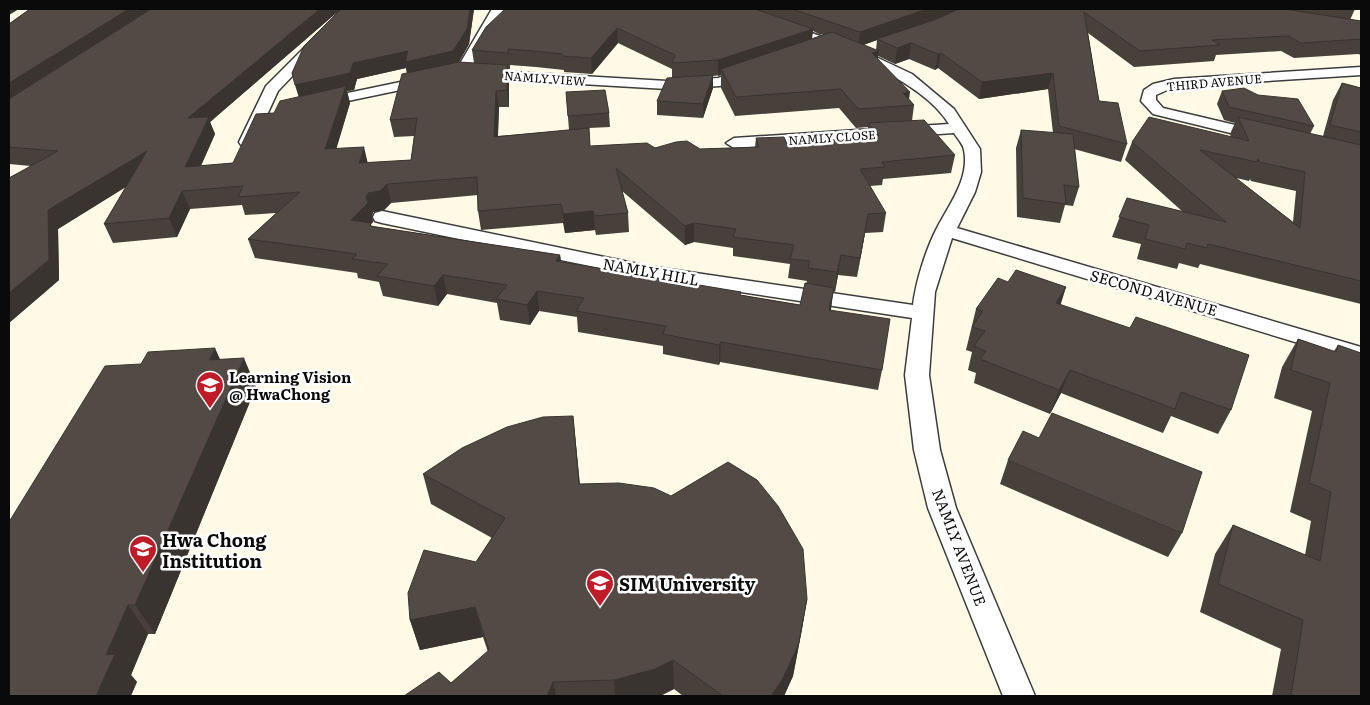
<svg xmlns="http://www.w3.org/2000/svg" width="1370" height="705" viewBox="0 0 1370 705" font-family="Literata,serif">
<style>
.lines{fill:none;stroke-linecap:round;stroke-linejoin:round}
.street-casing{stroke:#3d3d3d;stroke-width:3}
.street{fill:#fff;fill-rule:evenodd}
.wall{fill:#47403b;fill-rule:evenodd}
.shaded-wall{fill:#3a3430}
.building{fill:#534a45;stroke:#3a3430;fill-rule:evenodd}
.labels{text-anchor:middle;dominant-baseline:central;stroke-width:5;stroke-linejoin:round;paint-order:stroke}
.far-street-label{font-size:12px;fill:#0a0a0a;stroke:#fff}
.street-label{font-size:15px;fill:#0a0a0a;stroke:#fff}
.poi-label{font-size:15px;font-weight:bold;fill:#0a0a0a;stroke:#fff;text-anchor:start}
.near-poi-label{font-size:18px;font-weight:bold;fill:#0a0a0a;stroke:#fff;text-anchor:start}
</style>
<rect width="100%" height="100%" fill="#fff9e6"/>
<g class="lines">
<g class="street-casing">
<path id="street" d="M343 9H356L278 91 253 145H241L239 142 266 86Z
M492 9H504L467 75H457L455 72Z
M726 9H743L863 51 912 74 954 109 980 149 981 172 975 192 957 228 1361 347V362L952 238 935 292 929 375 940 450 956 508 1035 696H1003L928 508 914 450 905 375 912 318 648 278 382 223 375 221 373 217 375 213 382 211 648 266 913 305C916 281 926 249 937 228 949 205 970 178 964 150 963 144 957 138 954 133L734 148 726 143 734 138 949 124C914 67 789 34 728 12Z
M1361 67V75L1174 87 1156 95V100L1163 108 1269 133 1271 136 1263 141 1153 114 1141 101 1144 90 1153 84 1174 79Z
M749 68 754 69 756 72 754 75 720 86 667 89 478 78 471 74 478 70 667 81 718 78Z
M429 76 436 80 434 83 319 107 312 103 319 99Z"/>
</g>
<use href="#street" class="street"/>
</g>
<path class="wall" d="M30 9H474L469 44 459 62 474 63 472 50 505 9H959L932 20 959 9H1355L1350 20 1361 21V55L1358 54 1294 58 1281 51 1216 55 1214 61 1134 67 1088 33 1099 101 1127 144 1121 162 1074 149 1079 187 1073 206 1065 205 1060 223 1017 217 1016 148 1021 130 1053 133 1048 89 979 99 938 68 935 70 909 59 895 64 878 56V59L914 105 912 121 955 155 951 173 883 179 882 185 870 186 886 213 883 232 865 233 857 277 838 275 835 292 833 291 831 310 882 370 878 390 720 362 719 365 663 354V346L578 332 577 317 539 311 530 325 500 320 497 303 447 294 438 306 383 296 379 282 358 278 357 273 255 258 248 239 276 213 245 215 242 205 190 209 177 237 113 243 104 224 126 187 58 229 59 280 9 323V178L31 166 9 164V24ZM337 12 292 73 299 96 274 113 233 163 201 166 215 134 210 122ZM813 31 819 34 824 35 812 39ZM877 40 876 50 863 45ZM618 43 672 69V78L657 101V115L703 118 713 88V76L721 75V88L735 116 839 108 856 128 868 127 866 137 787 144 756 138 755 147 700 149 590 146 589 128 610 127 609 113 566 92 569 130 498 136 499 107H509V81L508 69H510V65L536 67 564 70V72L592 74ZM406 68 407 73 390 120 394 137 414 136 411 160 368 163 336 148 350 103 347 91 354 90 357 79ZM622 191 685 245 694 242 733 248V256L790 264 788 278 807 281 800 305 741 295 561 262 560 255 371 226V224L373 222 372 216 373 212 384 210 391 203 478 195V211L481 230 563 223 565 233 595 230 596 235 629 232 628 213Z
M1342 83 1361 88V304L1200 264 1198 268 1179 263 1177 269 1137 259 1141 244 1112 237 1127 198 1183 212 1125 160 1132 142 1231 137 1230 134 1235 123 1224 120 1217 104 1222 91 1314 126 1310 134 1323 136 1333 100ZM1236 178 1249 181 1250 179 1251 181 1296 191 1293 222Z
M1008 282 1066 287 1060 304 1231 410 1218 434 1171 416 1163 433 1061 393 1050 414 974 383 976 373 968 370 972 352 966 350 976 309Z
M1298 339 1334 351 1338 345 1361 696H1272L1281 649 1200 612 1215 554 1233 525 1305 555 1311 521 1290 512 1312 411 1274 398 1282 367Z
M220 360 256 387 155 634H148L131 675 137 682 9 696Z
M573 416 580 484 807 599 802 629 793 676 784 696H683L674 689 660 696H404L451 683 488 652 483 637 420 650 410 620 476 562 492 538 431 504 423 474Z
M1008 460 1182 533 1168 557 1000 484Z"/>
<path class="shaded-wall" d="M9 9H19L9 15Z
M129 9H158L9 105V83Z
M320 9H341L210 122 215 134 192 185 185 167 188 118Z
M470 9H474L469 44 456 67 408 78 406 68 357 79 354 90 347 91 350 103 331 167 300 101 295 85 353 63Z
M927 9H959L923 24 877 39V40L858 47 860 32Z
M617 28 618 43 592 74 591 58Z
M813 29 811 44 721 69V75L718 76V60Z
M911 43 909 59 895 64 897 48Z
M879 51 876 70 872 53Z
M941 53 938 68 935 70 938 54Z
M507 65 509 81V107L507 90Z
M1053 73 1048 89 979 99 982 82Z
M713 75V88L703 118V104Z
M496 91 499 107 497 154 494 137Z
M910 92 908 106 903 93Z
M364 147 368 164 359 163Z
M147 151 154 169 58 229 59 280 9 323V293L48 210Z
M387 184 391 203 384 210 373 212 372 216 373 222 371 224 376 242 351 220 368 193Z
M182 191 190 209 177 237 169 218Z
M593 211 595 230 565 233 563 214Z
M868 214 865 233 857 277 860 258Z
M694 223V242L685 245V226Z
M560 255 563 275 556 261Z
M841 255 838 275 835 292 837 272Z
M443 275 447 294 438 306 434 286Z
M1066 287 1059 310 1056 303Z
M834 288 831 308 826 330 829 310Z
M537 291 539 311 530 325 527 305Z
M721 342 720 362 719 365V345Z
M215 348 228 377 209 360Z
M244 358 256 387 155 634 135 605Z
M1070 370 1061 393 1050 414 1059 390Z
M573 416 576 446 582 514 579 484Z
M807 599 802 629 793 676 784 696H771Z
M128 605 148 634 131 675 137 682 131 696H96L106 655Z
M475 607 483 637 420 650 410 620Z
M673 660 674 689 660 696H615L614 680Z
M553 682 556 696H547Z"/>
<path class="building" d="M30 9H129L9 83V24Z
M151 9H320L188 118 209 117 185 167 233 163 256 114 274 113 280 101 346 86 325 149 364 147 359 163 411 160 417 118 390 120 402 74 459 62 507 65V90L496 91 494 137 589 128 590 146 647 143 655 148 676 142 687 141 700 149 759 147 756 138 784 137 787 144 879 136 868 123 924 120 955 155 882 162 885 167 860 169 886 213 868 214 860 258 841 255 837 272 808 268 810 261 790 259 794 245 733 237 736 229 694 223 685 226 616 168 628 213 594 216 593 211 563 214 561 204 478 211 477 177 387 184 380 191 368 193 366 197 368 203 351 220 371 223 370 226 560 255 556 261 741 292 740 295 800 305 805 283 834 288 829 310 890 319 882 370 721 342 719 345 663 334 666 326 576 311 584 298 537 291 527 305 496 299 507 285 443 275 434 286 377 276 388 264 352 259 357 254 248 239 300 192 238 197 243 186 182 191 169 218 104 224 147 151 48 210 49 260 9 293V245L10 244H9V178L58 151 9 147V99Z
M341 9H470L467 29 453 51 405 62 408 51 353 63 350 73 295 85 292 73 304 46Z
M505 9H755L813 29 718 60 672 63 675 55 617 28 591 58 563 56 562 54 534 51 508 49V53L472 50 486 27Z
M792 9H927L860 32Z
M959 9H1285L1361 21V39L1301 43 1288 36 1212 40 1220 45 1140 51 1084 12 1099 101 1118 103 1127 144 1059 126 1053 73 982 82 941 53 938 54 911 43 897 48 877 39 937 19Z
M832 32 879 51 872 53 910 92 903 93 914 105 858 109 841 89 736 97 721 69Z
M713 75 703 104 657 101 667 78Z
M1342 83 1361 88V132L1330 125Z
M1244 88 1258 95 1298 99 1314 126 1229 107 1222 91Z
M605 90 609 113 568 116 566 92Z
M1149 117 1249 141 1238 117 1361 145V281L1208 244 1207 248 1187 243 1185 249 1145 239 1149 225 1119 217 1127 198 1226 222 1132 142ZM1200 150 1257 162 1258 159 1259 162 1305 172 1300 228Z
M1021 130 1073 134 1079 187 1064 185 1066 204 1023 198Z
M1016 270 1066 287 1056 303 1130 328 1136 317 1249 355 1231 410 1181 392 1175 409 1070 370 1059 390 980 359 986 351 974 346 985 331 972 327 983 311 976 309 998 278 1008 282Z
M1298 339 1336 352 1338 345 1361 353V696H1291L1303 620 1218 584 1233 525 1320 561 1331 492 1309 483 1330 383 1291 370Z
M215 348 209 360 244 358 135 605H128L106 655 115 654 96 696H9V522L105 366 141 364 148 352Z
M1052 413 1202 472 1182 533 1008 460 1023 431 1039 438Z
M573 416 579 484 619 483 654 488 671 496 728 462 757 480 778 506 803 549 807 599 798 646 782 680 771 696H723L673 660 655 669 614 680 553 682 547 696H404L439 672 451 683 489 650 475 607 410 620 408 593 424 550 476 562 505 518 423 474 462 448 507 427 543 417Z"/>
<defs>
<g id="school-pin" transform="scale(1.4375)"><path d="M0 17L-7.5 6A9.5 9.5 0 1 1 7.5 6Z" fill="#bf1c2a" stroke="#fff"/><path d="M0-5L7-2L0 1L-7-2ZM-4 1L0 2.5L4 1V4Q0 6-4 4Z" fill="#fff"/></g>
<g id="university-pin" transform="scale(1.4375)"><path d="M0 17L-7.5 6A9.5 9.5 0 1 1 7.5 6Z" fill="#bf1c2a" stroke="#fff"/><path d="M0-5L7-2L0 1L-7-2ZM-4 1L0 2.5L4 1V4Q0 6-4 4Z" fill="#fff"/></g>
</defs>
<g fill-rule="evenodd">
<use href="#school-pin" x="210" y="385"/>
<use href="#university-pin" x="143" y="549"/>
<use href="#university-pin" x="600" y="583"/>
</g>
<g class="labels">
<g class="far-street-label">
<text transform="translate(545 78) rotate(4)">NAMLY VIEW</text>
<text transform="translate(1214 82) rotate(-5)">THIRD AVENUE</text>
<text transform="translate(832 137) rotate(-4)">NAMLY CLOSE</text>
</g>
<g class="street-label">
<text transform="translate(651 271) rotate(10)">NAMLY HILL</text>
<text transform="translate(1154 292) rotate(16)">SECOND AVENUE</text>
<text transform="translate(960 547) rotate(69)">NAMLY AVENUE</text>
</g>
<g class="poi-label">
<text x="229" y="376">Learning Vision<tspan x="229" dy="17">@ HwaChong</tspan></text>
</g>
<g class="near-poi-label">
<text x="162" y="539">Hwa Chong<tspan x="162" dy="21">Institution</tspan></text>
<text x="619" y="583">SIM University</text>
</g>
</g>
<rect width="1370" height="705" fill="none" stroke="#0a0a0a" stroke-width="20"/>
</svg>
